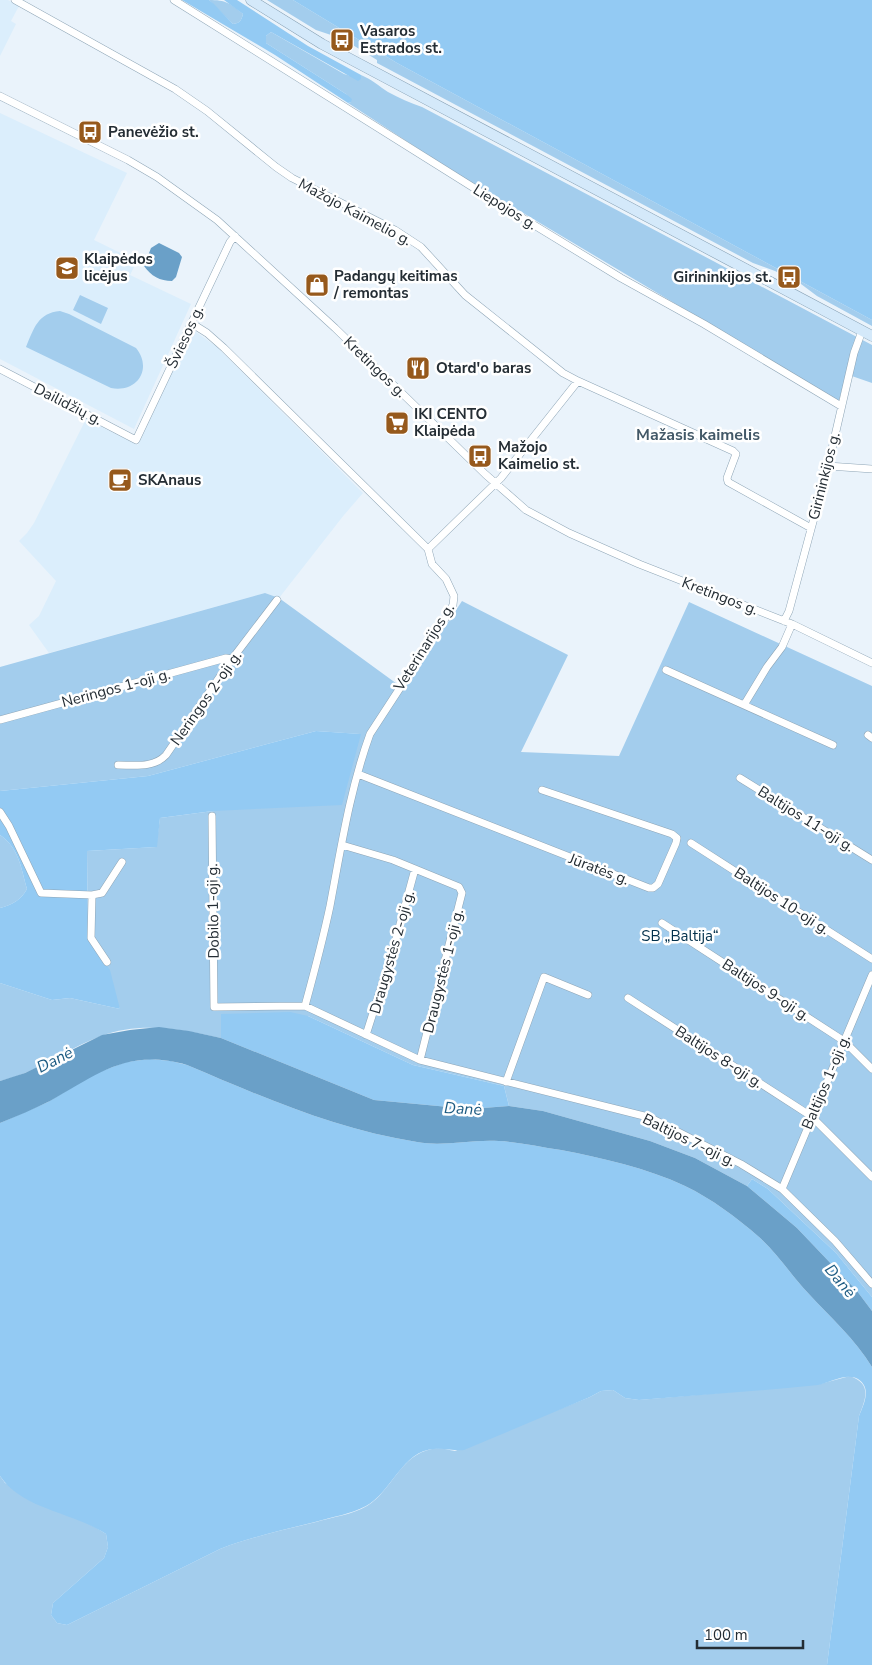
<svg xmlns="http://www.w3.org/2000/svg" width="872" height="1665" viewBox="0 0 872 1665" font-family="'Nunito Sans',sans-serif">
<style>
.built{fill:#dbeefc}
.green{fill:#a3cded}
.forest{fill:#93caf3}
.water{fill:#6aa0c8}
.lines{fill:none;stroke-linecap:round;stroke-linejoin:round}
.minor-casing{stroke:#8ea5b6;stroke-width:8}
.primary-casing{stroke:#849eb2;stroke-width:11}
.minor{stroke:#fff;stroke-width:7}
.primary{stroke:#d4e9fa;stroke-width:10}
.labels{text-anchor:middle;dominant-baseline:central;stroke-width:5;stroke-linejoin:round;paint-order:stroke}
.poi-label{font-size:15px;font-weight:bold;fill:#242d34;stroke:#fff;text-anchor:start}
.street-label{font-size:15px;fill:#242d34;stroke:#fff}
.park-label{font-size:15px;fill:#02304b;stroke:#fff}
.neighbourhood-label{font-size:16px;font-weight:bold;fill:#435867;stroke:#fff}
.water-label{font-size:16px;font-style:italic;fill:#1d5b82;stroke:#fff}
</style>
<rect width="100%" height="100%" fill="#eaf3fb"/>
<path class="built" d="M0 0H8L19 6 11 21 16 24 0 56Z
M0 113 127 173 94 240 137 261 130 275 191 304 134 429 0 359Z
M196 332 217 347 363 493 344 515 279 598 265 593 49 653 29 625 39 616 56 581 19 541 27 533 34 523 86 419 138 445 190 334Z"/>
<path class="green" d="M209 0C226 0 230 3 243 14 241 21 240 23 233 24Z
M267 0H293L397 63 872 320V326L817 296 801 284 775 271 753 263 377 63V60L343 39V36L336 33 334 36 316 30Z
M271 32 344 74 361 79V75C371 79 379 86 388 92 399 98 410 103 422 107L872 345V383L846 374 839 401 454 172 348 103 351 102 346 94 266 43V36Z
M80 295 108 308 101 324 73 310Z
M60 311 69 314 136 348C153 369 137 393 111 388L26 347C34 328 38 313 60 311Z
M265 593 279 598 404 689 462 601 568 655 521 752 619 756 689 602 872 686V1297L836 1253 768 1189 752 1179 747 1186 695 1158 650 1141 543 1111 509 1106 504 1086 413 1065 308 1016 221 1015V1038C182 1029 140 1021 101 1036 75 1046 51 1061 25 1073 17 1076 8 1079 0 1081V983L52 1000 70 998 120 1009 88 939 87 851 156 847 160 818 213 811 360 734 316 731 148 776 0 791V667Z
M0 835C19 848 21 868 27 889 21 900 12 905 0 908Z
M850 1376C872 1384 866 1398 859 1416L827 1665H0V1476L5 1483 95 1527 106 1534 108 1547 104 1558 53 1603 51 1615 57 1623 67 1625 220 1549C251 1537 283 1530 316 1522 332 1517 352 1515 367 1506 392 1491 400 1455 432 1449 439 1447 448 1450 455 1451L590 1397 601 1391 613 1390 625 1398 639 1400 820 1384Z"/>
<path class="forest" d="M182 0H209L214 4 233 24C240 23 241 21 243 14L224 0H237L308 46 361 75V79L358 81 271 32 266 36V43L346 94 352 99 351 102 348 103 275 55Z
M293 0H872V320L397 63Z
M316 731 361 734 342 805 213 811 160 818 157 847 87 851 88 939 110 970 120 1009 70 998 52 1000 0 983V908C12 905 21 900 27 889 21 868 19 848 0 835V791L148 776Z
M290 1012 308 1016 413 1065 504 1086 509 1106 470 1109 374 1100 221 1038V1014Z
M150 1059 171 1061 187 1065C263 1097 334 1129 417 1142 444 1147 471 1139 499 1141 519 1142 540 1147 561 1150 602 1158 647 1168 685 1186 712 1199 736 1217 759 1237 777 1253 791 1275 808 1293 830 1317 855 1339 872 1367V1665H827L859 1416C864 1404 872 1388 858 1379 847 1372 829 1383 818 1385 758 1391 699 1395 639 1400L625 1398 613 1390 601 1391 590 1397 464 1450C454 1451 444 1448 434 1449 403 1450 391 1493 366 1506 351 1514 332 1517 315 1522 283 1530 251 1537 220 1549L67 1625 57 1623 51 1615 53 1603 104 1558 108 1547 106 1534C73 1512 23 1510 0 1476V1123L48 1102 94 1074 126 1062Z
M752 1179 768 1189 836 1253 872 1297V1311L857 1291 797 1228 747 1186Z"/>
<path class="water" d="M159 243 179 253 182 257 176 277 172 281C160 281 151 276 144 266L151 248Z
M159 1027 189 1031 221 1038 374 1100 470 1109 509 1106 543 1111 650 1141 695 1158 747 1186 797 1228 857 1291 872 1311V1367C855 1339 830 1317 808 1293 791 1275 777 1253 759 1237 736 1217 712 1199 685 1186 647 1168 602 1158 561 1150 540 1147 519 1142 499 1141 471 1139 444 1147 417 1142 334 1129 263 1097 187 1065 127 1048 99 1074 50 1101 34 1109 17 1116 0 1123V1081L25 1073 102 1035 130 1030Z"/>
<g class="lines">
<g class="minor-casing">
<path id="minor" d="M15 0 175 89 207 111 276 167 292 178 395 230 421 247 465 295 563 373 578 381 733 451 736 454 727 478 728 482 811 528
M174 0 498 203 621 278 704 324 841 406
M0 96 128 160 157 177 217 220 335 328 485 474 526 510 569 533 639 564 792 624 872 663
M191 323 207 333 224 348 428 549 432 564 446 579 454 596 453 605 443 622 370 734C350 789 341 848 330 906 323 939 314 973 305 1006
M0 369 136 440 230 242 235 236
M828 466 872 469
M428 549 501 478 578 381
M784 621 789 611 828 466 854 353 862 331
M666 670 833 745
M744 705 767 667 782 647 792 624
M0 720 226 658 232 659
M868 735 872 738
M118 765C135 765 154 768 166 755L232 659 277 600
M358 774 649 888H653L658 884 676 843 677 838 672 834 542 790
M740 778 872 860
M0 812 9 826 41 893 92 895
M212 816 214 1007 305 1006 420 1060 644 1116 655 1120 741 1164 782 1189 835 1241 872 1284
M691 843 872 959
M342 845 393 860 459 887 462 893 420 1060
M662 923 844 1041 872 1069
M107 962 91 938 92 895 102 893 122 862
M628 998 811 1116 872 1177
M366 1035 393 950 415 869
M506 1082 544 977 588 995
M782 1189 872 975"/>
</g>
<g class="primary-casing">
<path id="primary" d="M251 0 322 44 872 336"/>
</g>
<use href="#minor" class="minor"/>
<use href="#primary" class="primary"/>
</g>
<defs>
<g id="bus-square" transform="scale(1.25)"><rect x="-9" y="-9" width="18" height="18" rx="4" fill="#96591c" stroke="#fff"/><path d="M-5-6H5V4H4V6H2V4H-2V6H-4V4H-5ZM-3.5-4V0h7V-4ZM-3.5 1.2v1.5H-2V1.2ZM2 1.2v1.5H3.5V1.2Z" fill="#fff"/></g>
<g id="school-square" transform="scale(1.25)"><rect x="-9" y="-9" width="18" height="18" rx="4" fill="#96591c" stroke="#fff"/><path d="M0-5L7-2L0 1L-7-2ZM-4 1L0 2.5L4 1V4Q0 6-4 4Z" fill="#fff"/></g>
<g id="shop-square" transform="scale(1.25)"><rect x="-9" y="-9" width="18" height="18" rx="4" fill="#96591c" stroke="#fff"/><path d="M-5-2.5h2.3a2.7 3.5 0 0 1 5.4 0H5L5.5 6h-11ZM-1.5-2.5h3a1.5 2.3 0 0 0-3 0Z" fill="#fff"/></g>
<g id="restaurant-square" transform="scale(1.25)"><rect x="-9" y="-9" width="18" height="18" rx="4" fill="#96591c" stroke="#fff"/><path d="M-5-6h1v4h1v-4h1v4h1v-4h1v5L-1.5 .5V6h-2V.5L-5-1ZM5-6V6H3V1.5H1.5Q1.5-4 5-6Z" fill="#fff"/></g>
<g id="supermarket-square" transform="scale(1.25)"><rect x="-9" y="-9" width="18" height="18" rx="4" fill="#96591c" stroke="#fff"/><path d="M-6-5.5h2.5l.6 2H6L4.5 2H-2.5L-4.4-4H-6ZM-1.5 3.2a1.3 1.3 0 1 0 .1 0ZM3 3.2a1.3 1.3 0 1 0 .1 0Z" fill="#fff"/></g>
<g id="cafe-square" transform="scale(1.25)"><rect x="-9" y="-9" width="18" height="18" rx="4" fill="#96591c" stroke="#fff"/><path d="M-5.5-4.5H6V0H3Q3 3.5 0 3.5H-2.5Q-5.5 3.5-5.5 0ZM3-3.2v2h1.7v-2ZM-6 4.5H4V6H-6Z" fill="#fff"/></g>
</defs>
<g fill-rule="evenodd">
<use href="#bus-square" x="342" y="40"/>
<use href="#bus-square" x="90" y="132"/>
<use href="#school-square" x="67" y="268"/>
<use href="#bus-square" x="789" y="277"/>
<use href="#shop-square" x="317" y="285"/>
<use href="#restaurant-square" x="418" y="368"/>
<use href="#supermarket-square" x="397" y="423"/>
<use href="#bus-square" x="480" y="456"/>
<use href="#cafe-square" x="120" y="480"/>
</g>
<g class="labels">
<g class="poi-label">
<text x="360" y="31">Vasaros<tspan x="360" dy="17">Estrados st.</tspan></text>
<text x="108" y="132">Panevėžio st.</text>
<text x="84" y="259">Klaipėdos<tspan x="84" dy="17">licėjus</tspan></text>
<text x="334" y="276">Padangų keitimas<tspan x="334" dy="17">/ remontas</tspan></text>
<text x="772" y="277" text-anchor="end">Girininkijos st.</text>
<text x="436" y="368">Otard'o baras</text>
<text x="414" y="414">IKI CENTO<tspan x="414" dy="17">Klaipėda</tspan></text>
<text x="498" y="447">Mažojo<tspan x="498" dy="17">Kaimelio st.</tspan></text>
<text x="138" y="480">SKAnaus</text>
</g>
<g class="street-label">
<text transform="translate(505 207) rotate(32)">Liepojos g.</text>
<text transform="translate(355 212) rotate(28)">Mažojo Kaimelio g.</text>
<text transform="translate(185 337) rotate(-65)">Šviesos g.</text>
<text transform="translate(375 367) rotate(44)">Kretingos g.</text>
<text transform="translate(68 404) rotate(27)">Dailidžių g.</text>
<text transform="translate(824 476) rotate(-76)">Girininkijos g.</text>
<text transform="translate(720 596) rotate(21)">Kretingos g.</text>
<text transform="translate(424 647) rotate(-58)">Veterinarijos g.</text>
<text transform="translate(116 688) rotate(-15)">Neringos 1-oji g.</text>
<text transform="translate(206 698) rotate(-55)">Neringos 2-oji g.</text>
<text transform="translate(806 819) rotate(32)">Baltijos 11-oji g.</text>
<text transform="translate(599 869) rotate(21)">Jūratės g.</text>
<text transform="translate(782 901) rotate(33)">Baltijos 10-oji g.</text>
<text transform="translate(213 911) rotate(-91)">Dobilo 1-oji g.</text>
<text transform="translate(392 952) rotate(-74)">Draugystės 2-oji g.</text>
<text transform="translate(443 971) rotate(-76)">Draugystės 1-oji g.</text>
<text transform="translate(766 990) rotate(33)">Baltijos 9-oji g.</text>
<text transform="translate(719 1057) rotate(33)">Baltijos 8-oji g.</text>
<text transform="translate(826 1082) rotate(-67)">Baltijos 1-oji g.</text>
<text transform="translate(689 1140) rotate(26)">Baltijos 7-oji g.</text>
</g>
<g class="park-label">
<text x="680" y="936">SB „Baltija“</text>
</g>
<g class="neighbourhood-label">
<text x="698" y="435">Mažasis kaimelis</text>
</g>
<g class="water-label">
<text transform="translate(55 1060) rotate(-27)">Danė</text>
<text transform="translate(463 1109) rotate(3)">Danė</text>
<text transform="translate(840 1281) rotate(50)">Danė</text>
</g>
</g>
<path d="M697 1640v8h106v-8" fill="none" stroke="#242d34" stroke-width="2.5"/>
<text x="704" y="1640" font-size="15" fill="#242d34" stroke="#ffffff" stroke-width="4" paint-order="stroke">100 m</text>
</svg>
